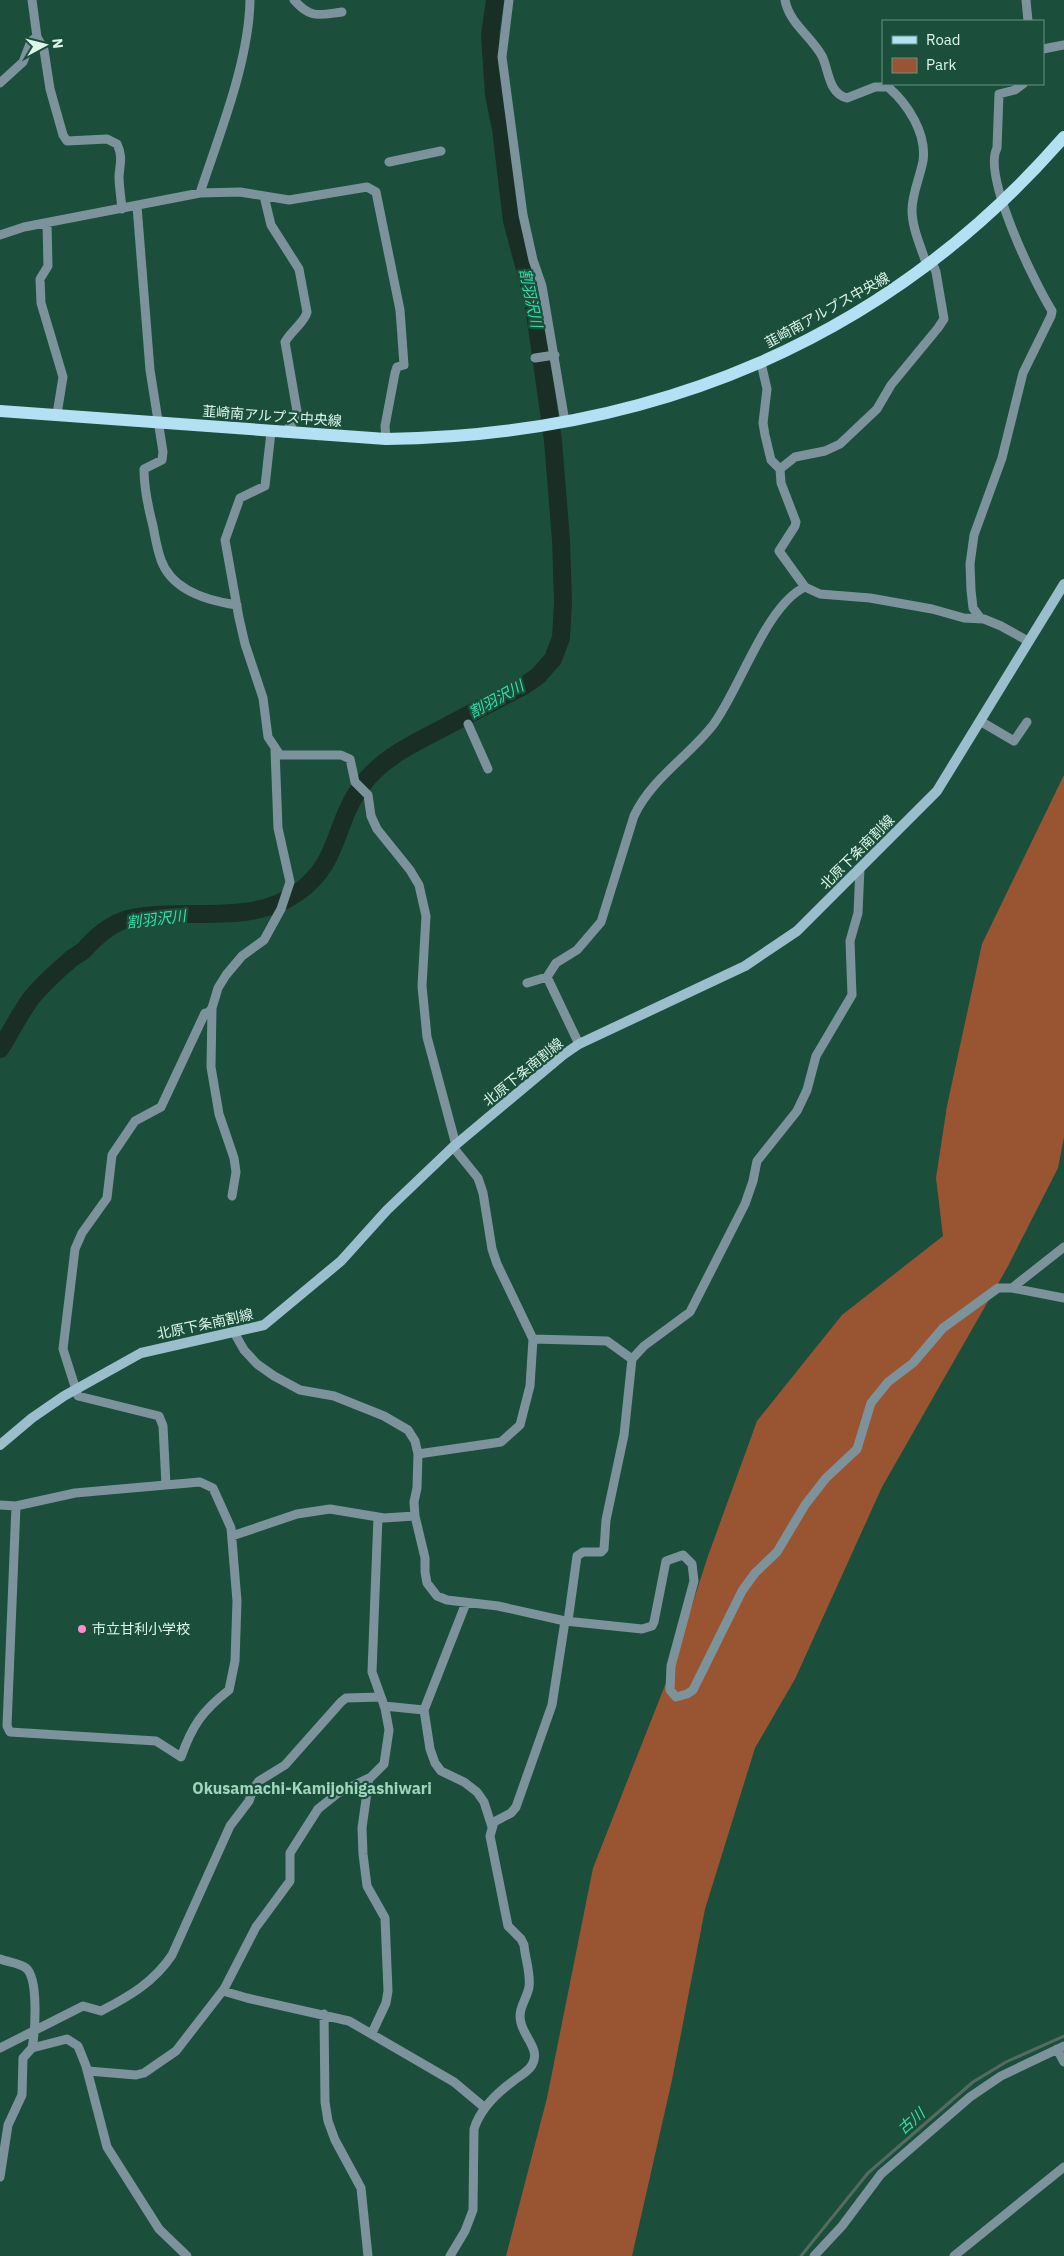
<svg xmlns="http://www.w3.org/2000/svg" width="1064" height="2256" viewBox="0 0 1064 2256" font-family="'IBM Plex Sans','Noto Sans JP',sans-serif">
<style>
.green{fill:#995532}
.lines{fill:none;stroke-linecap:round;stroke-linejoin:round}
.stream{stroke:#546b61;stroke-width:3}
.river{stroke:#192f26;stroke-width:18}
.minor{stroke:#7d939c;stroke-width:9}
.secondary{stroke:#9bbecd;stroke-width:10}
.primary{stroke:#b3e0f3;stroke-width:12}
.poi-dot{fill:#f98fca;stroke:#1b4f3c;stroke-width:2}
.labels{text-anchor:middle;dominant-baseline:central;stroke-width:4.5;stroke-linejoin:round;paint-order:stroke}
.street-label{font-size:14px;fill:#dcf6ea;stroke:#1b4f3c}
.poi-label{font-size:14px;fill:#dcf6ea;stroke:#1b4f3c;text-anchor:start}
.water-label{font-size:15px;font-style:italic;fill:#37dfaa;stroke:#1b4f3c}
.quarter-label{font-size:16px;font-weight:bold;fill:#a0d5be;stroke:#1b4f3c}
</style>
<rect width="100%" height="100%" fill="#1b4f3c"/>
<path class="green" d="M1064 775V1137L1058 1168 1007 1268 882 1487 795 1679 755 1748 705 1909 672 2080 632 2256H506L547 2098 593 1868 671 1670 708 1556 757 1421 842 1315 943 1236 936 1178 947 1106 982 944Z"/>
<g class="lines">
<path class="stream" d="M801 2256 868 2173 973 2082 1006 2062 1064 2036"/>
<path class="river" d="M0 1049C11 1032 20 1013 32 997 43 984 57 971 70 960 74 956 82 953 85 949 95 937 112 923 128 919 147 914 172 914 192 914 228 914 266 915 297 893 339 865 334 824 360 788 380 758 415 743 445 727 471 713 496 700 522 687L538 676 553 659 561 638 563 602 561 540 553 441 533 299 512 221 501 129 494 95 490 35 495 0"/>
<path class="minor" d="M32 0 37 37 44 50 50 89 63 135 67 141 107 139 117 144C123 156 120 164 119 176 119 186 121 198 122 209
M294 0C311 19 318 15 342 12
M509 0 502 57 523 215 533 260 542 286 565 422
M785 0C789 23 811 36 822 56 829 70 828 93 847 98L875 87H888C908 104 927 134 923 161 920 177 912 194 912 210 912 229 922 249 927 266
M1026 0 1028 21
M1043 49 1064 45
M0 83 23 62 31 41 37 37
M389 162 441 151
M200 193C219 135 249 62 250 0
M264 196 271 225 299 269 307 312C305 322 291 331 285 342L298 417 284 433
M137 206 150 370 163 452 162 460 144 469C144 488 148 507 153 526 155 537 157 549 161 560 172 591 209 601 237 605
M47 223 48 266 40 279 41 303 63 377 57 414
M0 235 24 227 200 193 240 192 289 200 367 187 376 192 400 310 404 365 397 367 395 373 385 426 386 439
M535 358 555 355
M761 363 767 389 763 423 765 435 771 460 780 469 781 483 796 522 795 526 779 551 805 587 820 594 870 598 932 609 964 618 984 619 1001 626 1028 641
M271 432 265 486 240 498 225 540 239 618 245 644 263 698 268 737 280 755H341L350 759 355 782 368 795 371 816 377 829 410 870 419 885 426 916 422 986 427 1037 456 1145
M780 469 795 457 825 451 840 444 877 409 891 385 938 328 944 319 936 272 932 262
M981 619 973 608 971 590 970 564 974 535 1002 458 1023 373 1051 316 1052 311C1035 284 982 176 997 148L999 94 1015 90 1023 84
M980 721 1014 741 1027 722
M468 724 488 769
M527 983 547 977
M579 1044 547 977 556 963 577 950 601 922 634 816C651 779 688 757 713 725 740 689 766 605 805 587
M232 1196 236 1172 234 1158 219 1114 211 1067 212 1008 218 988 226 975 242 956 264 940 281 909 290 882 278 828 275 750
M1012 1288 1064 1247
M235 1334 244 1350 257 1364 274 1376 300 1390 334 1396 384 1416 408 1430 415 1441 418 1454 417 1488 414 1502 415 1516 425 1558V1572L427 1583 437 1596 447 1600 498 1606 565 1621 642 1629 652 1626 654 1622 666 1561 683 1555 692 1564 694 1581 671 1666 670 1690 676 1697 687 1694 693 1690 742 1591 755 1573 777 1552 805 1505 826 1478 857 1449 871 1403 888 1382 913 1363 943 1328 998 1288H1012L1064 1298
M533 1339 607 1341 632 1359
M418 1454 501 1442 520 1425 530 1386 533 1339 497 1264 492 1249 483 1193 478 1178 453 1147
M166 1485 163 1426 159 1416 78 1396 63 1349 75 1249 82 1233 107 1198 112 1155 135 1121 161 1107 205 1013H208L212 1008
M0 1505 16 1506 75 1493 200 1482 213 1488 231 1528 237 1601 235 1661 229 1690C202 1711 192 1726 181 1757L156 1741 10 1732 7 1726 16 1506
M232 1536 297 1514 330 1509 384 1518 415 1516
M466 1603 424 1710 430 1749 435 1763 441 1771 464 1782 477 1792 484 1802 492 1827
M568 1621 577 1556 583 1552H601L604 1549 606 1520 624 1435 632 1359 644 1346 690 1312 745 1204 753 1181 757 1161 797 1111 807 1090 816 1056 852 995 850 941 858 913 860 868
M384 1706 424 1710
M369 1778 362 1828 363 1854 367 1886 385 1918 388 1991 386 2003 372 2033
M0 1959C7 1962 20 1963 26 1968 39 1979 35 2032 32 2048
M223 1991 247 1998 349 2021 454 2082 485 2108
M324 2014 325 2102 328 2121 335 2140 361 2188 368 2256
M0 2048 83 2006 101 2011C130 1996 154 1982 172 1955L230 1826 249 1801 253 1789 259 1781 285 1765 341 1702 346 1698 381 1697
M1057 2049 1064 2062
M88 2071 136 2075 144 2073 176 2051 224 1989 256 1927 290 1881V1853L318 1809 338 1793 371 1777 384 1764 389 1730 385 1708 372 1672 378 1517
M0 2177 8 2125 22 2095 23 2058 32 2048 67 2039 78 2046 86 2066 107 2147 159 2229 187 2256
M450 2256 465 2231 473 2210 474 2129C480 2110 497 2093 512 2082 519 2076 527 2073 532 2065 541 2050 524 2037 521 2023 517 2009 527 1999 529 1987 531 1974 525 1958 524 1945L521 1939 508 1926 490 1836 494 1822 511 1813 516 1807 552 1705 565 1621
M814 2256 842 2226 881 2174 970 2097 1001 2076 1064 2046
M954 2256 1064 2167"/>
<path class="secondary" d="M0 1445 32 1418 64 1396 141 1353 264 1325 341 1261 387 1210 453 1147 563 1055 579 1044 745 966 797 931 937 791 1064 584"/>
<path class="primary" d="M0 411 386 439C654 435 886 341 1064 137"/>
</g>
<circle class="poi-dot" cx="82" cy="1629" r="5"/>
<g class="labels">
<g class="street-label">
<text transform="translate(827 310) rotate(-29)">韮崎南アルプス中央線</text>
<text transform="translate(272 416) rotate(4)">韮崎南アルプス中央線</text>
<text transform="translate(857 852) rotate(-45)">北原下条南割線</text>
<text transform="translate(523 1072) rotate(-39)">北原下条南割線</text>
<text transform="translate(205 1324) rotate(-12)">北原下条南割線</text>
</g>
<g class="poi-label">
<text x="92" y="1629">市立甘利小学校</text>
</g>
<g class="water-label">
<text transform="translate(531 298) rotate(78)">割羽沢川</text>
<text transform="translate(496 699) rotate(-29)">割羽沢川</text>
<text transform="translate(156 919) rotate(-7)">割羽沢川</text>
<text transform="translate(911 2121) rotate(-41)">古川</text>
</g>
<g class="quarter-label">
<text x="312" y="1788">Okusamachi-Kamijohigashiwari</text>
</g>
</g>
<rect x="882" y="20" width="162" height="65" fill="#1b4f3c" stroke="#689282"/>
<rect x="892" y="36" width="25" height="8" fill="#b3e0f3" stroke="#689282"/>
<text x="926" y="45" font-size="15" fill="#dcf6ea">Road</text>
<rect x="892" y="58" width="25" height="15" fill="#995532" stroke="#689282"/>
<text x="926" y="70" font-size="15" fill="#dcf6ea">Park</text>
<g transform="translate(45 45) rotate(83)" stroke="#1b4f3c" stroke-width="4" paint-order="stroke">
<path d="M0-4L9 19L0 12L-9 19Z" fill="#dcf6ea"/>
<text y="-8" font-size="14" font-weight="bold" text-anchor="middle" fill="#dcf6ea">N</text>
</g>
</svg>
